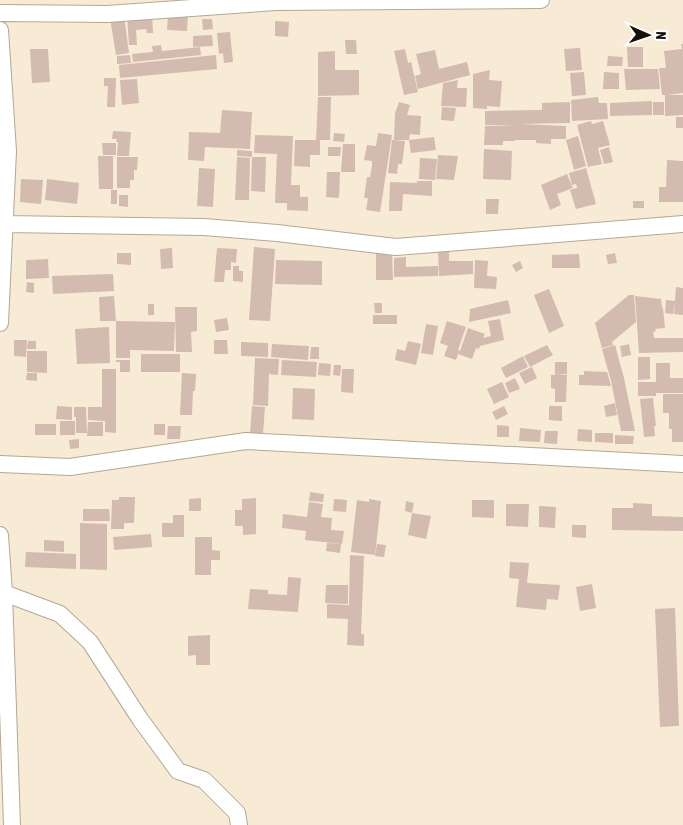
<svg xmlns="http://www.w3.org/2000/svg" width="683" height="825" viewBox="0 0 683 825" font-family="'Asap Condensed',sans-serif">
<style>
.building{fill:#d3bbaf}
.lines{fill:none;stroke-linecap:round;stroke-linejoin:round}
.street-casing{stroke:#b4a894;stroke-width:18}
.street{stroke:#fff;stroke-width:16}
</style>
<rect width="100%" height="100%" fill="#f8ebd6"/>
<path class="building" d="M152 14 153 33H147L146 29 136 30 137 45H129L127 16Z
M168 15 188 16 187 31 167 30Z
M124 16 129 53 116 55 110 18Z
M202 19H212L213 29 203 30Z
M275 21 289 22 288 37 275 36Z
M230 32 233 62 224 63 223 53 219 54 217 33Z
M212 35 213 46 193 47V36Z
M345 40H356L357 54H346Z
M681 44H683V93L667 95H683V115L665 116V95H662L659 68H666L664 51 682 49Z
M161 45 162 51 200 47 201 55 133 62 132 54 153 52 152 46Z
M627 47H643V67H628Z
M580 48 582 70 566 71 564 49Z
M30 49H48L50 82 32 83Z
M405 49 408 63 411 62 418 92 404 95 394 51Z
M435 50 439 69 467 62 470 75 418 89 415 76 421 74 416 54Z
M335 51V70H359V95L318 96V52Z
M130 55 131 63 117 64V56Z
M216 55 217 69 120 78 119 65Z
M608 56 623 57 622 66H607Z
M624 69H658L660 89 626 90Z
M490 70 489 80 502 81 500 107 487 106V109L473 108V74Z
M584 72 586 95 572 96 570 73Z
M604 72 619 73V89H603Z
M104 78H116L115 107H107L108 86H104Z
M137 79 139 103 122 105 120 80Z
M458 80 457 88H467L466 107 441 106 443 83Z
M318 97H331L330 140H316Z
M598 97 599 103H607L608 119 572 121 571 100Z
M652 101V115L610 116V103Z
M399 102 410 105 407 115 421 116 420 135 410 134 409 140H394L395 113Z
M570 102V123L520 124 566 126V139H551V144L536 143V140H515V141H503V145H484L485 126 515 125H485V111L542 110V103Z
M653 102H664V115H653Z
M442 107 456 108 454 121 441 120Z
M222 110 252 112 250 149 205 147 204 161 188 160 189 132 220 133Z
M676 117H683V128H676Z
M591 121 592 124 603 121 610 145 598 148 602 164 588 167 577 125Z
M113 131 131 132 129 156H117L118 142H116L117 139H112Z
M334 133 345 134 344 142 333 141Z
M378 133 392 135 380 212 366 210 368 198H364L367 177H370L372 166V161L364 160 367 145 376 146Z
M255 135 293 136 291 185H300V197H308V211L287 210V203H275L277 154 254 153Z
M578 136 586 166 574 170 566 140Z
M434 137 436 150 411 153 409 140Z
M295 140H320V155H310V167L294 166Z
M392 140 405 141 402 164H398L397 174 388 173Z
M102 143H116V155H103Z
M343 144H355V172H341Z
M328 147H341L340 156H328Z
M609 147 613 162 604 164 600 150Z
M484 149 512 151 511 180 483 179Z
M237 150 252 151V157L237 156Z
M438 155 458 156 454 180 436 179Z
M98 156H113V189H99Z
M117 157H138L137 170H134V180H130V188H117Z
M237 157 250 158 249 200H235Z
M252 157H266L265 192 251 191Z
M420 158 437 159 435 180 419 179Z
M667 160 683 161V202H659V187H666Z
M199 168 215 169 213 207 197 206Z
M586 168 596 204 576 209 570 190 577 188 576 184 572 185 569 173Z
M327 172H340L339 198 326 197Z
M567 174 573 188 557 194 561 205 550 210 541 185Z
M21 179 43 180 41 204 20 202Z
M47 179 79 183 77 204 45 200Z
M417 181H432V196L403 194 402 211H389L390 182 417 183Z
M111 190H117V204H111Z
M119 195H128V207L119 206Z
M486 199H499L498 214H486Z
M633 201H644V208H633Z
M254 247 275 249 270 321 249 320Z
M172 248 173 268 161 269 160 249Z
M217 248 237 249 236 263 231 262V270H225L224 282H214Z
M449 251V261H473V274L439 276 438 252Z
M376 252H392L393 280H376Z
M117 253H131V265L117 264Z
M615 253 617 263 608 264 606 255Z
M579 254 580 268H552V255Z
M406 257V267L438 266V276L394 277V258Z
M48 259 49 278 26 279V260Z
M276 260 322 261V285L275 284Z
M475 260 488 261 487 276 497 277 496 289 474 288Z
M520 261 523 268 516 272 512 265Z
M233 266H239V271H243V282L233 281Z
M113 274 114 291 53 294 52 276Z
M27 282 34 283V293L26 292Z
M676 287 683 288V315L674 314Z
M549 289 564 326 549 333 534 295Z
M629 295H634L636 322 612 342 613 345 602 348 595 323Z
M114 296 116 321H100L99 297Z
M635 296 661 299 662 308H663L665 328 655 329 656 331 653 332 654 338H683V352L639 353Z
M508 300 511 313 469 322 470 309Z
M666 300 675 301 673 314 665 313Z
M374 303H382V313H375Z
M148 304H154V315H148Z
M175 307H197V331L191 332 192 352H176Z
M373 315H397V324H373Z
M227 318 229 330 216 332 214 320Z
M500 319 504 340 480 346 479 349 476 348 472 359 458 354 456 360 444 356 448 346 440 343 447 321 466 327 458 350 460 351 468 328 485 334 483 338 491 336 488 321Z
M116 321 175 322 174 351 130 350V358H116Z
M426 324 438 326 433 355 421 353Z
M109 327 110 363 77 364 75 329Z
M14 340H27L26 357 14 356Z
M214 340H227L228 354H214Z
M28 341H36V349H27Z
M408 341 421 344 416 365 395 360 397 349 405 351Z
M241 342 268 343V357L241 356Z
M272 344 309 346 308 360 271 357Z
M629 344 631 355 622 357 620 346Z
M547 345 553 355 530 367 524 356Z
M615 345 624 378 635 431H621L611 381 602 349Z
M311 347H319V359H310Z
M27 351H47V373L27 372Z
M141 354H180V372H141Z
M523 356 528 367 506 378 501 368Z
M638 357H650V379L638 380Z
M255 358 279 359 278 375 269 374 268 406 253 405Z
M116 360H130V372H120V362H116Z
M282 360 317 362 316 377 281 375Z
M555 362H567V374L555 375Z
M319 363 331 364 330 376 318 375Z
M656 363H670V378H683V393H656V396H638V382H656Z
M334 365H341L340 376 333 375Z
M532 367 537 378 525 384 519 373Z
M102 369H116V433L105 432V421L88 420V407H102Z
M342 369H354L353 393 341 392Z
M584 371 607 372 611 386 579 385V375H584Z
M27 373H37V381L26 380Z
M182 373 196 374 195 391H193L192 415H180Z
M551 375H567L566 402H555V389L551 388Z
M515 378 520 389 509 393 505 383Z
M502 382 509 397 494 404 487 389Z
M293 388 315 389 314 420 292 419Z
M663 394H683V442H672V429H669V413H663Z
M653 398 656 426H654L655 436 644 437 640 399Z
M615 403 617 415 606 417 604 406Z
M57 406 72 407V420L56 419Z
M252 406 265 407 263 434 250 433Z
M504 406 508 414 496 420 492 412Z
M549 406H562V421L549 420Z
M74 407H86L87 433H76V421H84H76V417H74Z
M60 421H75V435H60Z
M88 422H103V436H87Z
M35 424H56V435H35Z
M154 424H165V435H154Z
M497 425 509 426V437H497Z
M168 426H181L180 439H167Z
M520 428 541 430 540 442 519 441Z
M578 429 592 430V442L577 441Z
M545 431H558L557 444 544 443Z
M595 433H613V443L595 442Z
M615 435 634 436 633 444H615Z
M79 439V448L70 449 69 440Z
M310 492 324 494 323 502 309 501Z
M119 497H135L134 523H124V529H111L112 500H119Z
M201 498V511H189V499Z
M256 498V534L243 535V526H235V510H242V499Z
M334 499 347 500 346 512 333 511Z
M369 499 381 501 375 555 351 552 357 500 369 502Z
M472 500H494V518L472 517Z
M406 501 414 503 412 513 405 511Z
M309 502 323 504 321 517 332 518 331 530 344 531 342 544 305 540 306 531 282 528 283 514 307 517Z
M633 503 652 504V516L683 517V531L612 530V508H633Z
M506 504H529L528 527 506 526Z
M539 506 556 507 555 528 539 527Z
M83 509H109L110 521H83Z
M412 513 431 516 426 539 408 535Z
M173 515H184V537H162V523H173Z
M80 523 107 524V570L80 569Z
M572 525H586V538L572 537Z
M151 534 152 547 114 550 113 537Z
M195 537H212V550L220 551V560H211V575H195Z
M44 540 64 541V552L44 551Z
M327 543 341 544 340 553 326 551Z
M377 544 386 545 384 557 375 556Z
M26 552 76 554V569L25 567Z
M350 555 364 556 361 634H364V646L347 645 348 619 327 618V604L349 605Z
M510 562 529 563 527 583 560 585 558 600 547 599 546 610 516 607 519 579 509 578Z
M288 577 301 578 298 612 248 609 250 589 268 590V594L287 595Z
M592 584 596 608 580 611 576 587Z
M326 585H348V604L325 603Z
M675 608 679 726 660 727 655 609Z
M210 635V665H196V655L188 656V636Z"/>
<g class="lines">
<g class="street-casing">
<path id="street" d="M0 13 107 14 276 2 541 0
M0 30 8 151 0 323
M4 224 204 227 277 233 396 247 683 224
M0 464 70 467 246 441 683 464
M0 535 4 593 12 825
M4 593 60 614 90 642 140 719 178 771 204 780 237 813 239 825"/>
</g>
<use href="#street" class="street"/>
</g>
<g transform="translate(648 35) rotate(92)" stroke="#ffffff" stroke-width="4" paint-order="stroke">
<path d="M0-4L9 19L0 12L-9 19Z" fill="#151109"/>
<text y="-8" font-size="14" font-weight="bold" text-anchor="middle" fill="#151109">N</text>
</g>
</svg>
